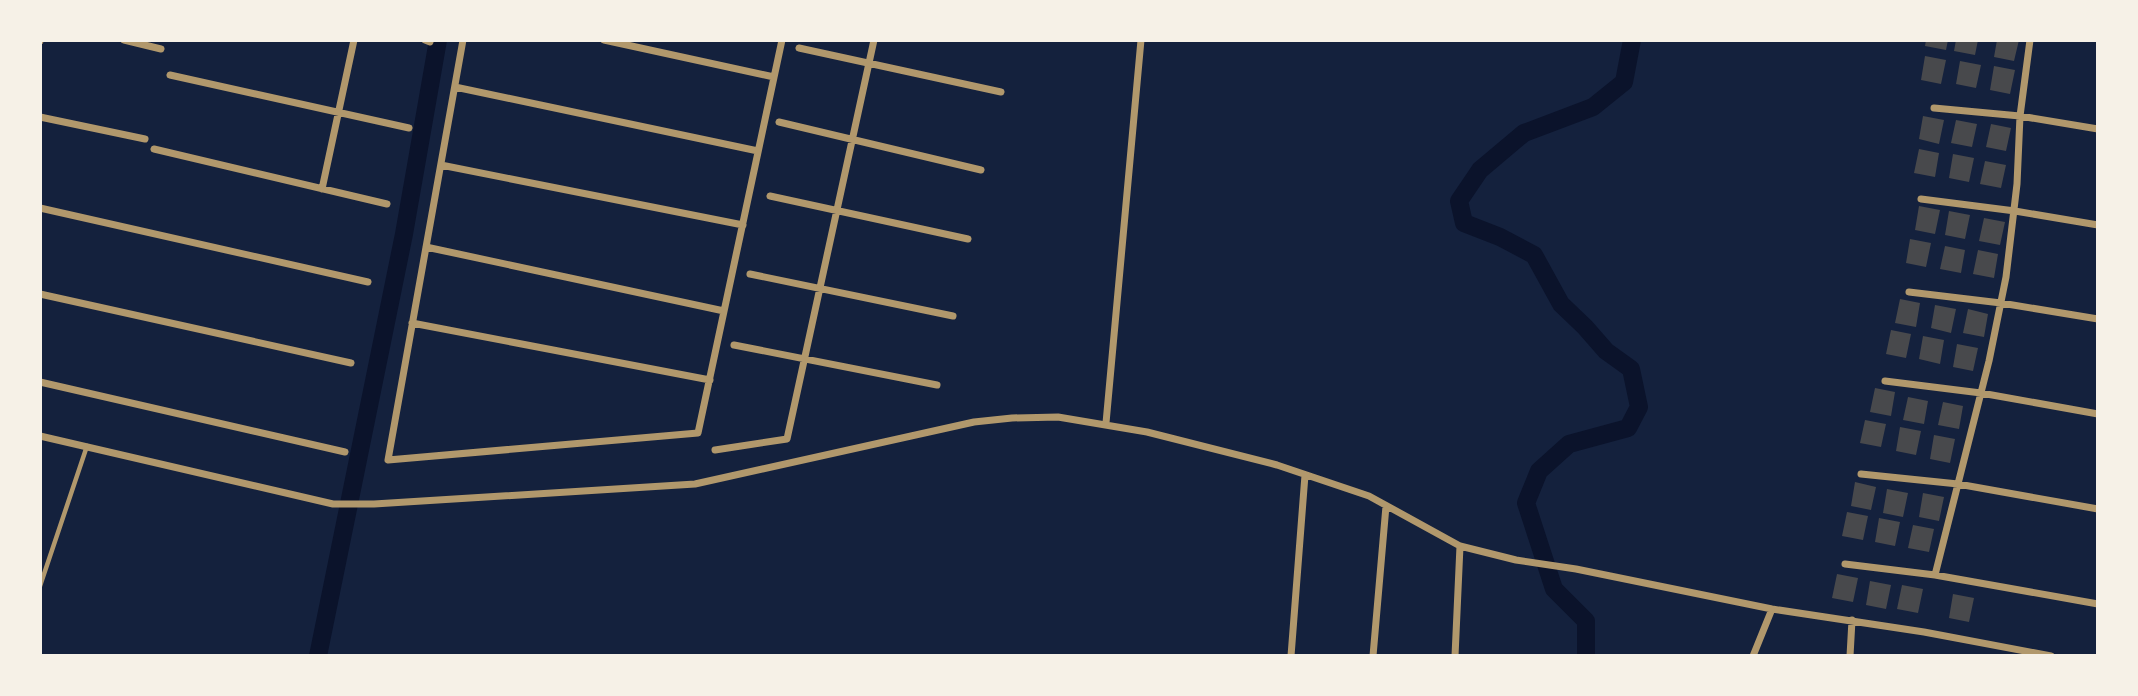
<svg xmlns="http://www.w3.org/2000/svg" width="2138" height="696" viewBox="0 0 2138 696" font-family="'IBM Plex Sans',sans-serif">
<style>
.lines{fill:none;stroke-linecap:round;stroke-linejoin:round}
.canal{stroke:#0b132b;stroke-width:18}
.building{fill:#48494c}
.service{stroke:#b1986c;stroke-width:4.5}
.minor{stroke:#b1986c;stroke-width:7}
</style>
<rect width="100%" height="100%" fill="#14213d"/>
<g class="lines">
<path class="canal" d="M318 656 404 234 438 40
M1586 656V621L1554 589 1526 503 1539 471 1569 444 1628 428 1639 407 1631 369 1606 351 1585 327 1561 304 1534 255 1500 237 1464 223 1459 201 1480 170 1524 133 1593 107 1624 82 1632 40"/>
</g>
<path class="building" d="M1926 40H1948L1946 50 1925 46Z
M1956 40H1978L1975 55 1954 51Z
M1997 40H2019L2014 61 1994 57Z
M1925 56 1946 60 1941 84 1921 80Z
M1960 61 1981 65 1976 88 1956 84Z
M1994 66 2015 70 2010 94 1990 90Z
M1923 116 1944 120 1939 144 1919 139Z
M1956 120 1977 124 1972 147 1951 143Z
M1991 124 2011 128 2006 151 1986 147Z
M1919 149 1939 153 1935 177 1914 173Z
M1953 154 1974 158 1969 182 1949 178Z
M1985 161 2006 165 2001 188 1980 184Z
M1919 206 1940 210 1935 234 1915 230Z
M1949 211 1970 215 1965 239 1945 235Z
M1984 218 2005 222 2000 245 1979 241Z
M1910 239 1931 243 1926 267 1906 263Z
M1945 246 1965 250 1961 273 1940 269Z
M1978 250 1998 254 1994 278 1973 274Z
M1900 299 1920 303 1916 327 1895 323Z
M1935 305 1956 309 1951 333 1931 328Z
M1968 309 1988 314 1984 337 1963 333Z
M1891 330 1911 334 1906 358 1886 354Z
M1923 336 1944 340 1940 364 1919 359Z
M1957 344 1978 348 1973 371 1953 367Z
M1875 388 1895 392 1891 416 1870 412Z
M1908 397 1928 401 1924 424 1903 420Z
M1943 402 1963 406 1959 429 1938 425Z
M1865 420 1886 424 1881 447 1860 443Z
M1900 427 1921 431 1916 455 1896 451Z
M1934 435 1955 439 1950 463 1930 459Z
M1855 482 1876 487 1871 510 1851 506Z
M1887 489 1908 493 1903 517 1883 513Z
M1923 493 1944 497 1939 521 1919 517Z
M1847 512 1868 516 1863 540 1842 536Z
M1879 518 1900 522 1895 546 1875 542Z
M1913 525 1934 529 1929 552 1908 548Z
M1837 574 1858 578 1853 602 1832 598Z
M1870 581 1891 585 1886 609 1866 605Z
M1902 585 1923 589 1918 613 1897 609Z
M1953 594 1974 598 1969 622 1949 618Z"/>
<g class="lines">
<path class="service" d="M40 586 87 446"/>
<path class="minor" d="M124 40 161 49
M425 40 430 42
M463 40 388 460 698 433 782 40
M604 40 774 77
M40 41V40
M799 48 1001 92
M170 75 409 128
M455 87 758 151
M1934 108 2020 116 2098 129
M40 117 145 139
M779 122 981 170
M154 149 387 204
M441 165 743 225
M322 189 354 40
M770 196 968 239
M1921 199 2015 211 2098 225
M40 208 368 282
M426 247 724 311
M750 274 953 316
M1909 292 2001 303 2098 319
M40 294 351 363
M412 323 710 380
M734 345 937 385
M1885 381 1981 393 2098 414
M40 382 345 452
M1106 423 1141 40
M40 436 333 504H374L695 484 974 422 1012 418 1058 417 1147 432 1277 465 1369 496 1460 546 1516 560 1576 569 1772 609 1924 632 2051 656
M715 450 787 439 874 40
M1861 474 1958 484 2098 509
M1845 564 1935 575 2098 604
M1935 575 1989 361 2006 277 2017 184 2020 116 2030 40
M1291 656 1305 475
M1373 656 1386 506
M1455 656 1460 546
M1753 656 1772 609
M1850 656 1852 620"/>
</g>
<rect width="2138" height="696" fill="none" stroke="#f6f1e7" stroke-width="84"/>
</svg>
